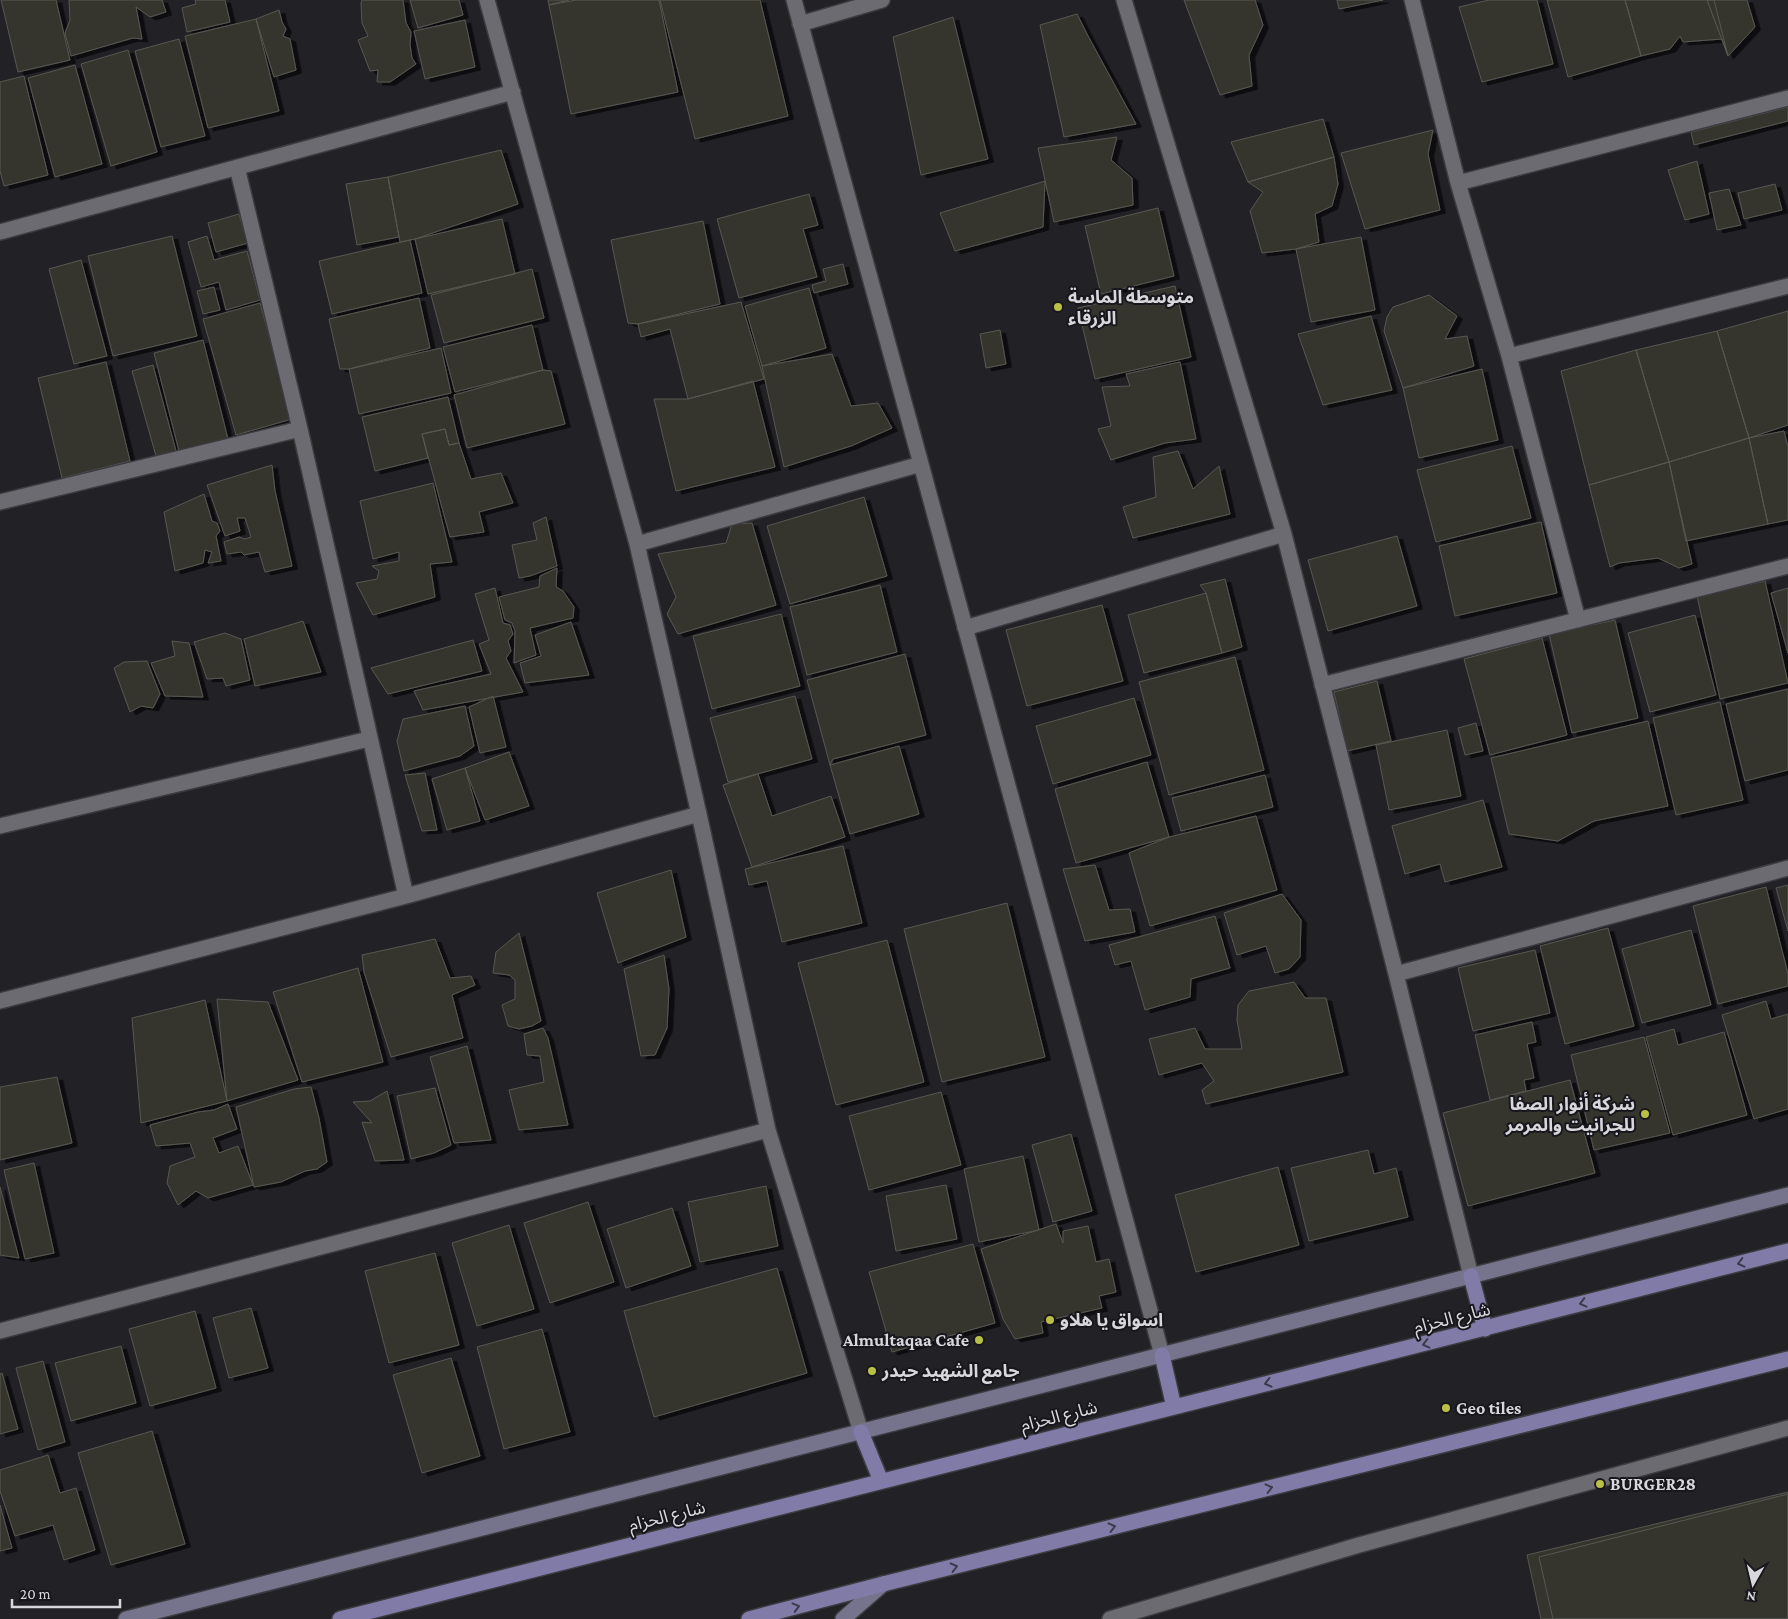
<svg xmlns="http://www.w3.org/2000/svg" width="1788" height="1619" viewBox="0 0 1788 1619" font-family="'Crimson Pro','Noto Sans Arabic',serif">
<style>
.building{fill:#35352f;stroke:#585852;filter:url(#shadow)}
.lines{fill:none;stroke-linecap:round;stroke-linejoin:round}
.street-casing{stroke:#3c3b40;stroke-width:18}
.secondary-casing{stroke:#3c3b40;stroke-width:18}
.primary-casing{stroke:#3c3b40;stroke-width:18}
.street{stroke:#6c6b72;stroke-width:15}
.secondary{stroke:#76738d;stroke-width:15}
.primary{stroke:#807ba7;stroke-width:15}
.oneway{stroke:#3c3a4d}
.poi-dot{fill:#bac045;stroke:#18171d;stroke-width:2}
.labels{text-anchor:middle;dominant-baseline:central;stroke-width:4;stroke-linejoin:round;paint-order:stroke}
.poi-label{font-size:18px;font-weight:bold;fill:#d8d8dc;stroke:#18171d;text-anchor:start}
.street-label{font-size:18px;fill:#d8d8dc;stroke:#18171d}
</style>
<defs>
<filter id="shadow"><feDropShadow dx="5.5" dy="3" stdDeviation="0" flood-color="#0009"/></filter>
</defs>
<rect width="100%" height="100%" fill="#212126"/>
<path class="building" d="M1 0H56L70 60 18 72Z
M69 0H162L166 12 150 17 136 7 142 39 133 38 71 56 65 33 70 20Z
M195 0H225L230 22 187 32 182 8 196 4Z
M362 0H403L406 23 411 32 410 45 412 58 416 64 390 82H377L378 70 370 71 358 40 368 36 362 23 361 3Z
M410 0H459L463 15 418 28Z
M548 0H569L549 5Z
M576 0H659L678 92 571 114 549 5Z
M660 0H760L788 116 695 139Z
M1184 0H1255L1263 25 1249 55 1252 86 1220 95Z
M1337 0H1383L1339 9Z
M1489 0H1537L1553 64 1482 82 1459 7Z
M1547 0H1625L1641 56 1568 77Z
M1625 0H1714L1728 56 1722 39 1683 42 1680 36 1670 49 1641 56Z
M1707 0H1747L1755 27 1728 56Z
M279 10 282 22 286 29 283 36 290 39 296 70 274 77 256 19Z
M1077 14 1088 36 1136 124 1064 137 1040 25Z
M953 17 988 159 921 175 893 37Z
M256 19 279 111 208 128 185 36Z
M465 20 475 67 425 79 414 31Z
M179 39 205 136 161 147 135 51Z
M128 50 157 152 111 166 81 64Z
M75 65 102 164 55 177 28 78Z
M24 76 48 175 4 186 0 171V82Z
M1788 107V121L1694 145 1691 132Z
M1323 119 1334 157 1248 182 1231 142Z
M1433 130 1428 154 1440 210 1365 229 1341 153Z
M1117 137 1111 160 1132 178 1133 205 1054 222 1038 148Z
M501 150 518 204 415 239 400 242 388 177Z
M1334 157 1338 184 1332 206 1315 214 1319 242 1296 249 1262 253 1250 211 1263 192 1248 182Z
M1697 161 1709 214 1685 220 1668 170Z
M388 177 399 237 357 245 346 184Z
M1045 181 1043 227 955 251 940 213Z
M1775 184 1782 210 1744 219 1738 193Z
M1729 189 1741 225 1717 230 1709 193Z
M809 194 818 225 803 229 817 277 739 298 717 219Z
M1158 208 1174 276 1101 294 1085 226Z
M239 214 248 243 216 252 208 223Z
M502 219 515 274 428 294 415 239Z
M703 221 720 304 638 324 628 323 611 240Z
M172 236 197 336 113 356 88 256Z
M207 236 214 260 247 251 260 300 226 310 219 282 201 287 188 242Z
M1361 237 1375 310 1311 322 1296 249Z
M410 240 422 293 332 314 319 261Z
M81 260 107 356 74 364 49 269Z
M843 264 848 284 814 293 812 285 826 281 823 269Z
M532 269 544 318 444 343 431 295Z
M1175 286 1191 357 1095 379 1078 308Z
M214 287 220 310 203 314 197 291Z
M809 288 826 348 762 366 745 306Z
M1429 295 1457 316 1445 339 1467 336 1474 366 1403 388 1384 331 1387 317 1393 307Z
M419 298 430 348 349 369H340L329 319Z
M741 302 764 379 688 399 670 329 641 337 638 324Z
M260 303 292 419 236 435 203 319Z
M1788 311V425L1749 438 1717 331Z
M1371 316 1392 390 1323 405 1298 334Z
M532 325 543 370 455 392 443 347Z
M1000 330 1006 364 986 368 980 334Z
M1717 331 1749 438 1669 462 1636 350Z
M203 340 228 439 179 451 154 353Z
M441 348 451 393 359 414 349 369Z
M1636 350 1669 462 1589 485 1561 371Z
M832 354 851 406 878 403 892 428 851 446 784 467 762 366Z
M106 362 130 461 62 478 38 378Z
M1180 362 1196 439 1165 443 1111 460 1098 429 1111 426 1102 387 1130 386 1126 374Z
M153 365 176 451 156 456 132 371Z
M1482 369 1498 440 1419 458 1403 388Z
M543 370 551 371 565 424 467 448 454 395Z
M753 381 775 467 676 491 654 399H688Z
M448 397 459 443 449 445 445 429 422 434 428 458 375 471 362 417Z
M445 429 449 445 459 443 471 479 501 473 513 503 479 512 484 532 450 537 422 434Z
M1784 431 1788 447V520L1768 524 1749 438Z
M1749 438 1768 524 1686 541 1669 462Z
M1512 446 1531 518 1436 542 1417 470Z
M1178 451 1193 489 1219 466 1230 514 1133 538 1123 507 1156 497 1153 457Z
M1669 462 1692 564 1679 568 1658 558 1619 563 1610 567 1589 485Z
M272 465 275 491 292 566 265 572 259 552 244 555 241 552 227 554 224 542 239 537 245 539 251 537 245 518H237L240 531 225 536 207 485Z
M433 483 452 562 430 564 435 597 373 615 356 583 377 579 379 571 372 566 399 561V552L373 559 360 501Z
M204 494 212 521 217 523 220 531 216 536 221 561 208 563 212 552 205 550 203 563 175 571 164 512Z
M864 497 887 576 790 604 767 526Z
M546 517 557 566 530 576 519 578 512 545 537 540 533 523Z
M1541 522 1557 593 1455 616 1439 546Z
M752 523 776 605 678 634 667 614 676 597 658 554 726 543 732 524Z
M1397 536 1417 606 1328 631 1308 560Z
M557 568 556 587 563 591 574 607 573 618 530 628 536 655 514 663 515 631 512 623 505 620 499 597 539 587 540 576Z
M1225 579 1242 647 1222 653 1206 593 1200 585Z
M1765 581 1788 683 1720 699 1697 596Z
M880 585 897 652 807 675 790 607Z
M495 588 503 623 510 625 513 634 508 641 511 651 506 658 523 692 423 710 414 691 491 674 479 644 489 640 475 594Z
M1788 588V653L1771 593Z
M1206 593 1222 653 1144 673 1128 615Z
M1102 605 1123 681 1027 706 1006 630Z
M781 614 800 686 712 709 693 636Z
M1695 615 1716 695 1650 712 1628 633Z
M1615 620 1638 718 1572 733 1549 634Z
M303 621 321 672 255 686 244 639Z
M571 622 589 675 525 683 520 663 541 656 535 635Z
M225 633 241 639 250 680 226 686 223 678 207 679 194 642Z
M1542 638 1567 735 1490 755 1464 659Z
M473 640 482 671 388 694 371 668Z
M172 641 189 643 203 697 165 696 151 663 175 656Z
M905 654 926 735 833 759 830 765 807 680Z
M1235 657 1264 770 1169 795 1139 682Z
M147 661 160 694 153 708 141 706 130 712 114 668 124 662Z
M1377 681 1391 741 1347 751 1334 692Z
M1788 689V770L1745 781 1726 704Z
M493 696 506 747 480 753 469 707Z
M795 696 812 759 728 782 710 718Z
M1134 698 1151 755 1053 784 1036 726Z
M1720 702 1743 800 1676 815 1653 718Z
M465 706 474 746 460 756 404 771 397 741 403 719Z
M1648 721 1668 806 1594 821 1558 841 1509 834 1491 758Z
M1476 723 1483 751 1465 755 1458 728Z
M1447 730 1461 796 1389 810 1376 745Z
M899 746 919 814 850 834 830 765Z
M509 752 529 806 485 820 465 768Z
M1147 762 1169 837 1076 863 1055 789Z
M465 768 480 821 447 830 432 779Z
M425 773 437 830 422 831 405 775Z
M758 774 772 816 831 796 845 837 752 867 723 785Z
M1265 775 1273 807 1181 831 1172 798Z
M1483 800 1502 867 1445 882 1440 864 1405 874 1392 826Z
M1256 816 1277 890 1150 926 1129 853 1169 837Z
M843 846 862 923 782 942 767 881 749 885 745 869Z
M1095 865 1109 910 1130 909 1135 932 1085 941 1063 869Z
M671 870 686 937 618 963 597 893Z
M1788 885V931L1776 888Z
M1766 887 1788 974V986L1718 1004 1693 906Z
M1282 894 1301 920 1300 957 1289 969 1275 973 1266 946 1237 955 1224 913Z
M1007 903 1045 1057 942 1082 904 929Z
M1215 916 1230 968 1191 979 1190 997 1145 1010 1131 961 1115 965 1109 945Z
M1608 928 1634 1026 1565 1044 1540 946Z
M1691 930 1711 1005 1642 1023 1622 949Z
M519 933 541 1021 532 1026 519 1029 508 1026 502 1005 515 999V980L509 975 493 973 496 952Z
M435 939 450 978 471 976 475 985 452 995 463 1038 391 1057 364 972 362 955Z
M887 940 924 1082 836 1105 798 963Z
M1535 950 1550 1013 1473 1031 1458 968Z
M664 955 669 989 667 1028 655 1055 641 1056 624 969Z
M358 968 383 1062 302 1082 273 992Z
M1294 982 1305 998H1326L1343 1072 1206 1104 1202 1090 1214 1081 1202 1063 1159 1075 1149 1039 1195 1028 1205 1049H1242L1237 1020 1238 1005 1249 991Z
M217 999 268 1002 298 1080 227 1101Z
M205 1000 227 1101 141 1123 132 1018Z
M1766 1001 1771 1019 1788 1014V1109L1754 1119 1722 1015Z
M1532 1022 1536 1042 1527 1044 1534 1078 1524 1080 1526 1091 1490 1100 1475 1035Z
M543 1028 548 1038 568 1125 519 1130 509 1090 544 1082 540 1056 527 1055 524 1034Z
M1674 1029 1678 1045 1724 1032 1747 1115 1673 1135 1646 1037Z
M1644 1037 1670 1133 1594 1150 1571 1055Z
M467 1046 491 1140 454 1143 430 1057Z
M57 1077 72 1143 0 1160V1087Z
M1570 1080 1595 1173 1468 1206 1443 1113Z
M311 1087 319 1118 327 1162 317 1169 305 1171 281 1182 254 1187 236 1107 294 1089Z
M435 1088 451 1145 434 1153 411 1159 397 1096Z
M387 1091 404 1160 375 1161 362 1122 372 1123 353 1102 370 1101Z
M941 1092 961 1165 869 1190 849 1116Z
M228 1104 237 1129 213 1138 219 1153 238 1146 253 1185 208 1198 196 1191 178 1205 167 1183 170 1166 195 1157 190 1143 156 1146 150 1125 198 1112 214 1110Z
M1071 1134 1092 1211 1053 1222 1032 1145Z
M1368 1150 1374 1174 1396 1168 1408 1217 1309 1241 1291 1168Z
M1023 1156 1039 1230 979 1242 964 1169Z
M34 1163 54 1253 25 1259 4 1170Z
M1278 1167 1299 1245 1196 1272 1175 1195Z
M946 1185 957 1239 896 1251 886 1196Z
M766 1186 778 1246 700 1262 688 1202Z
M0 1187 19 1258 0 1255Z
M588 1202 614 1282 550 1303 524 1223Z
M672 1208 691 1266 626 1288 607 1229Z
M1056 1224 1063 1243V1231L1088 1226 1096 1262 1109 1259 1116 1292 1099 1296 1102 1308 1041 1322 1043 1333 1015 1339 1003 1319 981 1249Z
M509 1225 534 1309 477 1326 452 1243Z
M973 1244 995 1323 892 1352 869 1272Z
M435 1253 459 1345 389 1363 365 1271Z
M777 1268 807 1373 654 1417 624 1311Z
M251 1308 268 1368 229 1378 213 1318Z
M195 1311 216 1388 150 1406 129 1329Z
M542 1329 570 1432 504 1449 477 1347Z
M121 1346 136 1403 71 1421 55 1363Z
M451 1358 480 1456 422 1473 393 1375Z
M43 1361 65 1442 38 1450 16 1368Z
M2 1373 18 1429 0 1434V1374Z
M152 1431 185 1544 111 1565 78 1453Z
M48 1455 60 1493 76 1488 95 1550 64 1560 53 1525 15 1536 0 1491V1470Z
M1788 1492V1619H1541L1527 1555Z
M1788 1494V1619H1553L1539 1557Z
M0 1505 12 1548 0 1551Z"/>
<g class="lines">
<g class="street-casing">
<path id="street" d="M487 0 637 544 699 814 768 1130 861 1432
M794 0 921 464 1162 1355
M1124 0 1284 534 1396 974 1471 1276
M1412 0 1458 183 1509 356 1578 620
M800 24 882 0
M237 167 300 429 406 896
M1458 183 1788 98
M0 232 513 92
M1509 356 1788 286
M0 502 300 429
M637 544 921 464
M965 628 1284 534
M1322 685 1788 566
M0 826 369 739
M1396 974 1788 868
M0 1001 406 896 699 814
M0 1331 768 1130
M1110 1619 1359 1545 1788 1428"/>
</g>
<g class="secondary-casing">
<path id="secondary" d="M126 1619 1788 1195
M843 1619 883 1584"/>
</g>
<g class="primary-casing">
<path id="primary" d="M1471 1276 1485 1329
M1162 1355 1174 1407
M861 1432 881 1481
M340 1619 1788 1251
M749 1619 883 1584 1788 1359"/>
</g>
<use href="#street" class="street"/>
<use href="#secondary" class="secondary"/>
<use href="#primary" class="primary"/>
</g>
<defs><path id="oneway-chevron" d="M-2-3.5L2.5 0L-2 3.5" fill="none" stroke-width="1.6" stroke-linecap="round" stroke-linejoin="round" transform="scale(1.25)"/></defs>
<g class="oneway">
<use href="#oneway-chevron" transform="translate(1741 1263) rotate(166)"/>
<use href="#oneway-chevron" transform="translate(1583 1303) rotate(166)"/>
<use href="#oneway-chevron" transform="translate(1426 1344) rotate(166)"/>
<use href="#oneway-chevron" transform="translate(1268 1383) rotate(166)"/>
<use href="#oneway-chevron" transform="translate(1269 1488) rotate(-14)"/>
<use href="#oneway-chevron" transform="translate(1112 1527) rotate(-14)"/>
<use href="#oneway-chevron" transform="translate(954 1567) rotate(-14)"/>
<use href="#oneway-chevron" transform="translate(796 1607) rotate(-15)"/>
</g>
<g class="poi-dot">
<circle cx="1058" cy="307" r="5"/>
<circle cx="1645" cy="1114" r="5"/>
<circle cx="1050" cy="1320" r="5"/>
<circle cx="979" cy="1340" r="5"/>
<circle cx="872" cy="1371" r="5"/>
<circle cx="1446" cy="1408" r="5"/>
<circle cx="1600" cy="1484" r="5"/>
</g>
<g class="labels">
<g class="poi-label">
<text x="1068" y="297">متوسطة الماسة<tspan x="1068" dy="21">الزرقاء</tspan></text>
<text x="1635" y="1104" text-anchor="end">شركة أنوار الصفا<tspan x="1635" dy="21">للجرانيت والمرمر</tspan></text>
<text x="1060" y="1320">اسواق يا هلاو</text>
<text x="969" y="1340" text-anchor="end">Almultaqaa Cafe</text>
<text x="882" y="1371">جامع الشهيد حيدر</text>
<text x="1456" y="1408">Geo tiles</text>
<text x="1610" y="1484">BURGER28</text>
</g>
<g class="street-label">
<text transform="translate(1452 1318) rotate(-14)">شارع الحزام</text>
<text transform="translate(1059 1416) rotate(-14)">شارع الحزام</text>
<text transform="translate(667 1516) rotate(-14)">شارع الحزام</text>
</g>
</g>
<g transform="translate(1753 1584) rotate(188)" stroke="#18171d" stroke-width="4" paint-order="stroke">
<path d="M0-4L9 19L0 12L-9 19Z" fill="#d8d8dc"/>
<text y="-8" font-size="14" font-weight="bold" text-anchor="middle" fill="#d8d8dc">N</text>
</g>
<path d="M12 1599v8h108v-8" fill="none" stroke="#d8d8dc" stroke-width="2.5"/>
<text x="20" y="1599" font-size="15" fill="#d8d8dc" stroke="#18171d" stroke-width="4" paint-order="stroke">20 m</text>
</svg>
